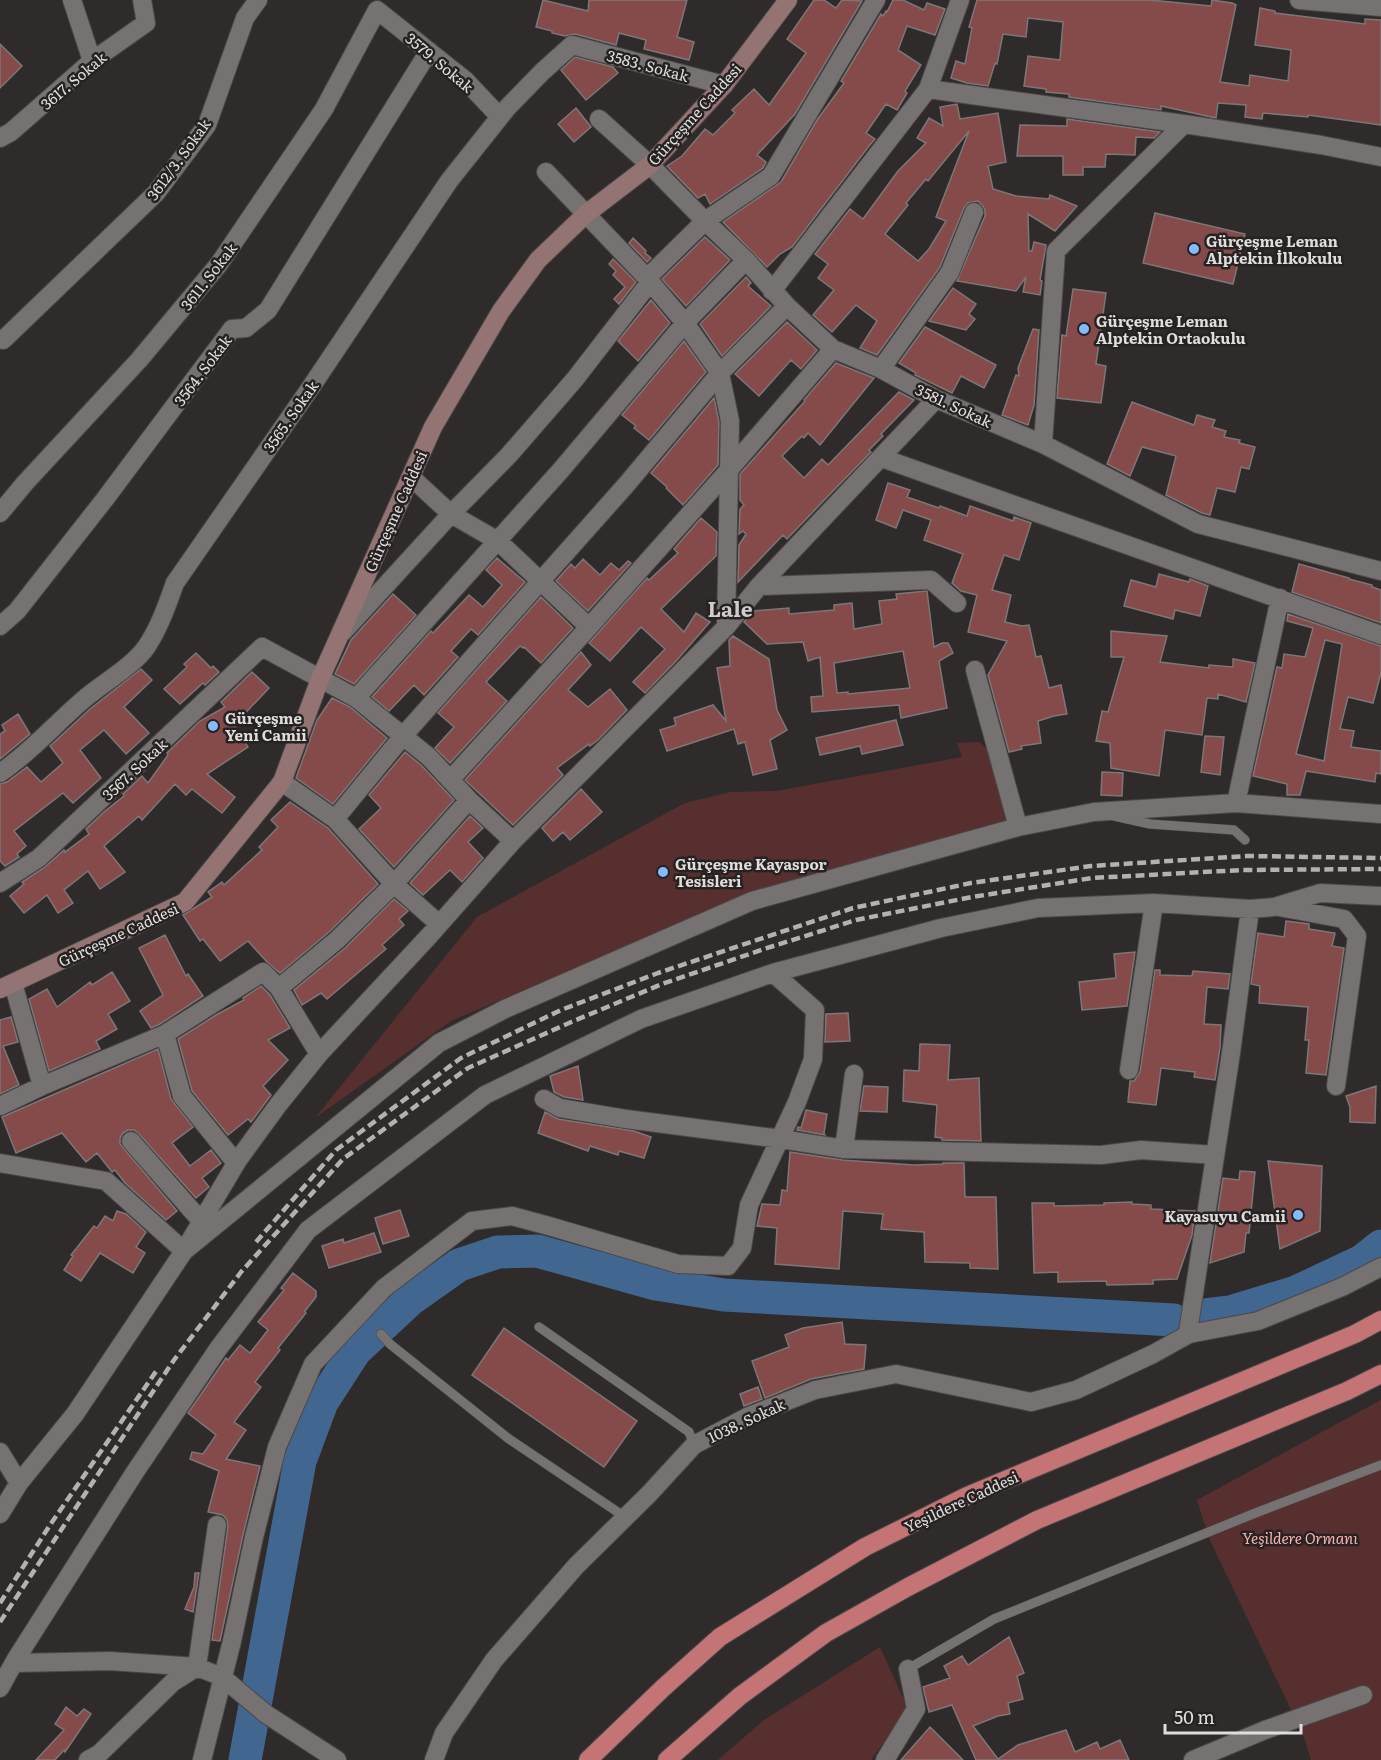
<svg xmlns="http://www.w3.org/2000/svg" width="1381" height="1760" viewBox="0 0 1381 1760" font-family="Literata,serif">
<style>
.green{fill:#582f2f}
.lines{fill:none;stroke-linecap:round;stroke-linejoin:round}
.river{stroke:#416690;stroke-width:33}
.building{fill:#854b4b;stroke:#7c7776;stroke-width:1.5;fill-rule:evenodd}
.service-casing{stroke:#4c4848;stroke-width:10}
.minor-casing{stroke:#4c4848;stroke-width:20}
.tertiary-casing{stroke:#4c4848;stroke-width:20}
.secondary-casing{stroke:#4c4848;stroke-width:20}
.trunk-casing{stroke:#4c4848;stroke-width:20}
.service{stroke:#777272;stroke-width:9}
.minor{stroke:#777272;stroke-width:18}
.tertiary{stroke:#777272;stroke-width:18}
.secondary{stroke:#947373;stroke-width:18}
.trunk{stroke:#c47475;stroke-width:18}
.rail{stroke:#b5b1b1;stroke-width:4.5;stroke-dasharray:9 4.5;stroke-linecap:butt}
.poi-dot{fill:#84bcfb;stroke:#262222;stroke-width:2}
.labels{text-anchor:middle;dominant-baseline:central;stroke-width:5;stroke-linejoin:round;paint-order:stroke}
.street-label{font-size:15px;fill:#e0dddd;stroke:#262222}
.poi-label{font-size:15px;font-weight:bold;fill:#e0dddd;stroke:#262222;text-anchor:start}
.park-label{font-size:15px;font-style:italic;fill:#fcb1b0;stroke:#262222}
.district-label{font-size:21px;font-weight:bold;fill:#d1cccc;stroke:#262222}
</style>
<rect width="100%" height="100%" fill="#302b2b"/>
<path class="green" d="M979 742 990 751 1006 820 749 894 451 1021 315 1118 477 917 685 803 731 792 776 791 962 757 957 743Z
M1381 1400V1760H1311L1304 1737 1209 1538 1197 1500Z
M880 1647 908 1709 871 1760H718L764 1720Z"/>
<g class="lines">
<path class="river" d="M1205 1315 1230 1312 1296 1292 1362 1261 1381 1246
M245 1760 300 1461 322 1402 355 1351 411 1299 459 1265 498 1252 537 1251 656 1284 724 1295 1174 1320"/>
</g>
<path class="building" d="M543 0 588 11 589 0H687L677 37 694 42 689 60 644 49 646 40 619 33 616 45 575 34 565 36 552 33V31L536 27Z
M814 0H824L836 8 842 0 862 1 795 114 757 155 766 162 763 168 710 204 705 194 698 198 667 166 682 156 705 129 713 135 735 113 732 110 754 89 769 105 806 53 787 39Z
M893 0H903L924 10 927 3 945 9 935 35 907 26 898 50 921 65 905 91 907 93 897 110 886 104 866 133 875 139 869 146 792 247 780 254 767 267 723 222 781 182 817 120 844 83 841 81 881 14 883 16 886 11 887 12Z
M977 0H1150L1211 6 1212 0 1232 3 1236 5 1220 82 1249 86 1250 75 1288 81 1291 50 1255 45 1260 8 1275 11V13L1365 24V19L1381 20V125L1308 115V117L1263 113 1262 119 1245 117 1246 105 1218 103 1216 118 1161 106V110L1069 97V94L1046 92V89L1024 86 1028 56 1060 60 1063 22 1028 18 1026 37 1003 34 997 64 995 63 988 86 967 83 951 78 956 61 965 64 972 28 969 27Z
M0 44 22 66 0 88Z
M575 57 613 67 618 73 586 100 561 70Z
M957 104 960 119 998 113 1006 162 988 166 993 189 1016 196 1049 199 1050 195 1077 206 1055 231 1028 214 1029 251H1032L1034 242 1046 245 1040 280 1042 281 1040 295 1023 292 1026 277 1016 291 957 281 985 216V210L982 205 978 201 968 203 964 208 940 267 877 355 860 348 877 321 856 305 832 332 813 315 834 290 818 278 828 264 815 254 850 209 863 219 898 171 926 143 917 138 929 118 943 126 940 107ZM969 131 936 217 946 221 929 249 918 261 885 234 908 205 906 203 926 179 928 181Z
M576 108 591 127 574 142 558 124Z
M1067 119 1160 132 1154 138 1136 137 1135 155 1106 154 1105 167H1083V175H1063V156H1017L1020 125 1067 126Z
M1155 213 1245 234 1233 284 1143 263Z
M705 237 730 260 686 306 662 279Z
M633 238 646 251 645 253 651 258 647 262 629 243Z
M613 259 636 282 619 304 614 299 625 287 613 275 616 271 609 264Z
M746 277 751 283 748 286 771 306 722 356 700 324Z
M953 288 976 304 969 314 975 319 966 330 929 321Z
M1073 289 1106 293 1096 364 1106 366 1101 403 1057 398 1062 335 1066 336Z
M651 300 670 323 638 361 618 341Z
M787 322 817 350 801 369 791 360 759 396 735 374Z
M925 327 996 365 984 388 961 376 952 393 915 375 916 373 899 363Z
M1033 329 1039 330 1034 405 1028 425 1002 415 1016 375 1019 376 1018 368Z
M684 341 706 372 649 440 634 428 636 426 622 415Z
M836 363 874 378 820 445 808 433 804 438 802 436 782 456 804 478 822 459 828 465 899 392 914 400 881 434 883 436 869 450 871 452 832 492 787 539 783 535 738 582 739 545 746 534 743 531 739 534 740 509 744 505 740 500V474L805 401 804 400Z
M714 398 719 422 718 465 683 505 666 488 667 487 651 473Z
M1132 402 1194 425 1197 415 1215 420 1212 427 1226 431 1224 437 1240 440 1239 443 1255 447 1249 469 1241 467 1235 492 1217 488 1210 515 1202 513 1166 495 1176 456 1142 447 1130 476 1107 464Z
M888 483 910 490 907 497 939 508 940 506 967 516 970 506 1013 521 1014 517 1031 523 1019 560 1004 555 992 590 1011 595 1005 622 1022 626 1029 625 1036 657 1041 656 1049 688 1061 685 1067 714 1054 716 1038 721 1041 743 1021 746 1022 749 1009 752 988 675 1007 641 968 632 977 595 961 591 952 583 963 554 924 540 931 520 903 510 896 528 876 520Z
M701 518 717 532 716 556 661 609 684 632 696 613 710 622 677 660 645 693 633 682 665 649 641 627 610 661 589 643 647 578 649 580 678 553 674 549Z
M497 558 525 582 478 635 471 629 451 651 458 657 424 695 414 685 389 711 372 697 431 631 433 633 469 595 483 607 502 585 486 570Z
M583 559 600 575 611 563 619 570 628 561 631 563 588 611 556 581 571 564 575 568Z
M1299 564 1349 578V579L1372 585V587L1381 590V623L1292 592Z
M1159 574 1189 582 1190 579 1208 586 1200 616 1175 610 1173 619 1124 606 1131 580 1156 587Z
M927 591 934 647 942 643H948L953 653 939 661 947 708 901 718 899 705 812 712 811 697 823 696 820 657 808 661 803 642 767 644 744 622 753 611 789 608V614L834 610V605L852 603 854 629 882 624 879 601 897 599 896 594ZM903 651 910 688 848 694V692L837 693 834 663Z
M393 594 416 615 354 684 335 674 351 640Z
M541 597 573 628 541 663 524 647 523 648 520 646 486 682 507 701 450 763 435 748 454 727 438 713Z
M1288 614 1381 646V673L1373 703 1348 697 1340 729 1354 731 1351 747 1381 751V774L1376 773 1375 782 1306 771 1300 795H1287V784L1253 776 1277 667 1282 668 1284 654 1305 657 1313 628 1287 621ZM1325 640 1342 644 1324 761 1296 754Z
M1111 631 1167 636 1160 662 1209 668V665L1233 667V659L1255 663 1246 702 1218 694V699L1207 698 1202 735 1165 730 1159 776 1111 768 1110 743 1096 741 1102 711 1108 712 1124 657H1111Z
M733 636 769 659 777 710 787 730 770 740 777 769 753 775 745 742 738 744 734 729 667 751 660 730 676 725 674 718 713 705 726 721 717 668 730 666 729 640Z
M581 652 591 665 568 690 588 707 610 689 627 710 599 739 590 746 589 744 557 768 563 775 513 825 465 780Z
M196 653 211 668 213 666 219 672 205 685 203 683 180 704 164 689 187 667 184 664Z
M141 669 152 680 124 707 149 733 126 754 104 730 80 750 101 778 73 803 63 793 14 831 26 846 17 854 19 857 5 866 0 861V784L7 782 27 767 41 782 63 763 50 746 90 709Z
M252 672 269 688 234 725 248 747 207 774 235 797 222 813 192 789 186 795 175 784 142 820 139 816 104 846 125 872 100 889 88 871 64 890 73 903 58 913 47 895 24 913 10 896 24 884 22 882 45 867 64 850 65 852 89 834 86 829 105 811 124 796 123 794 142 776 148 783 168 755 167 753 200 721 225 707 221 702Z
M332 698 350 707 387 738 333 804 296 778 317 720Z
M18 714 30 734 0 759V734L5 731 2 725Z
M896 720 903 745 862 754 860 746 820 755 816 738Z
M1205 736 1224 737 1220 775 1201 772Z
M405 752 421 765 454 800 394 867 359 829 381 808 369 795Z
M1102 772 1123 773 1122 796 1101 795Z
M581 789 602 812 570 840 563 832 553 841 542 828Z
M290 802 328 828 378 884 329 932 280 973 267 962 248 941 220 961 203 939 200 941 183 915 212 897 208 892 222 882 224 885 262 850 259 847 278 827 271 820Z
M470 816 483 828 468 842 483 858 462 882 450 870 423 895 410 883Z
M394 899 408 911 399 919 404 925 382 945 386 949 327 999 321 993 302 1005 294 990 345 948Z
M1286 921 1309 924V929L1335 933 1332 946 1344 948 1326 1075 1306 1073 1309 1040H1305L1308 1007 1259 1003 1260 986 1251 984 1258 933 1284 937Z
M165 935 186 976 188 974 203 996 160 1024 151 1028 140 1011 163 995 139 948Z
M1135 952 1127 1006 1082 1010 1079 982 1116 978 1114 954Z
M1155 970H1160V975L1192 976 1193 971 1230 974 1228 989 1207 987 1204 1024 1221 1025 1220 1048 1215 1080 1194 1077 1195 1072 1161 1068 1156 1105 1128 1102 1130 1081H1134L1140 1072Z
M112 972 130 1001 108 1014 117 1029 96 1041 100 1049 49 1071 29 999 47 989 57 1007 90 982 92 985Z
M261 986 270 995 290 1028 268 1040 288 1060 263 1086 271 1095 251 1122 248 1119 228 1135 192 1091 178 1039 216 1015 244 1000 243 998Z
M848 1013 850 1041 825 1042 826 1014Z
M11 1017 18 1042 3 1046 19 1085 0 1094V1020Z
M920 1044 950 1045 948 1080 979 1078 981 1141 942 1140V1138L935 1137 937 1105 903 1101 904 1070 919 1071Z
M158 1049 171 1099 193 1127 172 1143 190 1166 211 1150 221 1163 202 1178 209 1187 196 1198 139 1134 134 1130H128L123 1133 120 1138V1144L177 1211 166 1220 125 1183 115 1170 112 1172 97 1153 86 1162 62 1133 16 1153 2 1117Z
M578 1066 583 1100 564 1097 554 1092 550 1076Z
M864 1086 888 1087 887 1112 860 1111Z
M1376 1086 1375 1123 1350 1122V1107L1346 1096Z
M806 1110 827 1114 824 1133 825 1135 797 1130 798 1127 801 1128Z
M545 1112 558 1119 634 1131 651 1137 644 1158 619 1151 618 1155 590 1146 588 1151 538 1133Z
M790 1152 842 1160 914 1165 943 1164V1163H964L965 1197H996L998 1269 970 1268V1263L925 1262 924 1232 881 1229 883 1214 843 1211 839 1269 775 1264 777 1228 757 1226 762 1204 780 1205 782 1190 787 1191Z
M1268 1161 1322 1166 1320 1231 1280 1249Z
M1240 1171 1255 1172 1249 1233H1246L1244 1252 1210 1263 1223 1178 1239 1180Z
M1132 1202V1204L1151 1205V1209L1195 1211 1192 1235 1177 1279 1153 1280V1284L1107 1285 1106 1281 1058 1282V1272L1034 1273 1032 1203H1054V1206L1104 1205V1203Z
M400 1210 409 1236 383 1244 375 1218Z
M117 1211 126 1214 146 1232 136 1247 145 1253 133 1273 100 1253 81 1281 64 1270 73 1256 71 1255 94 1226 97 1228 105 1216 113 1221Z
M374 1233 381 1252 329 1268 322 1246 343 1239 344 1243Z
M293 1273 316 1291V1297L305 1311 306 1313 278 1348 280 1350 255 1382 261 1387 234 1422 246 1430 226 1459 260 1466 243 1535 220 1641 212 1640 228 1526 227 1520 223 1515 208 1512 219 1471 190 1459 192 1452 203 1454 216 1435 188 1413 226 1358 228 1360 240 1345 250 1353 268 1330 258 1322 284 1290 281 1288Z
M842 1322 845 1344 866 1345 864 1369 811 1379 765 1398 752 1361 789 1347 785 1335 803 1328Z
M504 1328 637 1421 604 1467 472 1375Z
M758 1387 762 1399 744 1406 740 1394Z
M195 1573H199L193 1612 185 1609 194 1587Z
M1009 1637 1024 1673 1017 1676 1023 1699 1008 1703 1010 1714 998 1716 973 1726 998 1759 1018 1745 1066 1730 1075 1752 1097 1742 1100 1749 1120 1740 1129 1760H976L952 1705 929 1712 923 1687 950 1678 944 1666 962 1656 968 1665Z
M66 1707 77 1716 84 1709 91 1714 65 1752 64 1750 55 1760H36L64 1730 55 1724Z
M930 1727 963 1760H901Z"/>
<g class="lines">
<g class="service-casing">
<path id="service" d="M1114 816 1150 824 1234 830 1245 840
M539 1327 689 1432 694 1445
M381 1334 390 1344 509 1439 625 1517
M908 1669 994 1619 1258 1512 1381 1465"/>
</g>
<g class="minor-casing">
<path id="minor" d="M72 0 92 61
M1299 0 1381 7
M928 89 960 0
M599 119 650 165 705 221 746 260 787 306 833 349 881 369 936 399 1043 444 1198 524 1381 571
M0 138 11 132 92 61 146 23 142 0
M546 172 647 278 705 221 771 176 876 0
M647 278 685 323 720 373 730 421 726 627 759 586 936 399
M772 291 928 89 1184 124
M3 340 156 193 207 125 245 18 258 0
M881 369 950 272 974 212
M1043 444 1056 251 1184 124 1321 145 1381 157
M882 458 1381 635
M411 477 451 514 498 541 589 627 728 471 833 349
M0 513 25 483 139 360 219 264 324 109 377 10 465 80 500 117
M759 586 931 580 957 603
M0 626 17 611 105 499 232 329 246 328 268 310 429 51
M343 632 451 514 509 455 575 379 650 282
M975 670 1018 827
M356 698 561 470 685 323 746 260
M0 773C31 752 55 724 83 700 101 684 134 666 147 646 160 626 167 605 175 583L311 387 449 181 507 108 542 72 572 45 724 85
M450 780 589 627
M282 782 335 819 394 884 439 924
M1236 803 1280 598
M335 819 403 736 626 485 720 373 787 306
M0 883 39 858 262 647 356 698 429 757 469 800 513 841
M1279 907 1344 919 1357 936 1336 1086
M13 983 42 1086
M279 988 337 940 394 884 469 800
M165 1034 182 1096 236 1163
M1129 1070 1154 903
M544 1099 560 1108 626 1119 781 1139 844 1149 1101 1155 1141 1150 1215 1155
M0 1106 42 1086 165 1034 263 972 279 988 319 1054
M131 1141 202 1222
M844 1149 854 1074
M0 1163 106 1181 184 1251 238 1160 278 1105 319 1054 429 936 513 841 726 627
M1189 1334 1188 1332 1231 1053 1250 909
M0 1452 19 1483
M0 1514 19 1483 75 1414 184 1251 439 1043 505 1009 752 901 1018 827 1094 812 1236 803 1381 814
M14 1663 110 1661 197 1667 222 1677 266 1714 337 1760
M0 1688 16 1659 135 1472 218 1349 308 1230 485 1095 641 1019 773 973 941 928 1038 908 1154 903 1250 909 1274 907 1320 893 1381 896
M88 1760 99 1754 173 1682 197 1667 217 1525
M202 1760 232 1641 254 1537 277 1447 313 1364 384 1288 472 1221 512 1216 549 1226 678 1264 728 1266 742 1248 749 1205 797 1102 813 1059 815 1010 773 973
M885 1760 916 1709 908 1669
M1193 1760 1265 1730 1363 1695"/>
</g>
<g class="tertiary-casing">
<path id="tertiary" d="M434 1760 444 1733 494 1660 576 1566 649 1494 694 1445 749 1416 815 1390 896 1374 1031 1402 1076 1390 1153 1354 1189 1334 1258 1321 1342 1287 1381 1267"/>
</g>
<g class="secondary-casing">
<path id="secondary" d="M0 989 185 902 282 782 320 679 433 427 501 311 538 260 586 214 650 165 724 85 788 0"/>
</g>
<g class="trunk-casing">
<path id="trunk" d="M588 1760 663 1688 720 1637 865 1547 967 1496 1355 1334 1381 1320
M667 1760 740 1696 826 1633 908 1587 1037 1520 1347 1391 1381 1374"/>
</g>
<use href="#service" class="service"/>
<use href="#minor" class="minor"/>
<use href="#tertiary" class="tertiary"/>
<use href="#secondary" class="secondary"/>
<use href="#trunk" class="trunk"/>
<path class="rail" d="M256 1242 336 1150 461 1058 561 1010 658 973 853 908 971 883 1091 866 1247 856 1381 858
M0 1603 50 1525 157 1370
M0 1622 174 1360 241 1272 343 1159 468 1068 569 1023 662 984 764 949 856 920 972 897 1092 878 1242 870 1381 869"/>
</g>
<g class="poi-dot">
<circle cx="1194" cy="249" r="6"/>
<circle cx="1084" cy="329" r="6"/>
<circle cx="213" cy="726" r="6"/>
<circle cx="663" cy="872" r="6"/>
<circle cx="1298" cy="1215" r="6"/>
</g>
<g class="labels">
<g class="street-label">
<text transform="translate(440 62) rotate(40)">3579. Sokak</text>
<text transform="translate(648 65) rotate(15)">3583. Sokak</text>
<text transform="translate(73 80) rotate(-40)">3617. Sokak</text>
<text transform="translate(694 114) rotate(-48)">Gürçeşme Caddesi</text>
<text transform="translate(178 159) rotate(-54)">3612/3. Sokak</text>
<text transform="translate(208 276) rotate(-52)">3611. Sokak</text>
<text transform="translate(202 370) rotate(-53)">3564. Sokak</text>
<text transform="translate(954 405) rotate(25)">3581. Sokak</text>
<text transform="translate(290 416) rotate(-55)">3565. Sokak</text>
<text transform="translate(395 511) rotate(-66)">Gürçeşme Caddesi</text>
<text transform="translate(134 769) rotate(-43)">3567. Sokak</text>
<text transform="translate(118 934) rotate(-25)">Gürçeşme Caddesi</text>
<text transform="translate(746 1420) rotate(-25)">1038. Sokak</text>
<text transform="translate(961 1501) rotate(-25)">Yeşildere Caddesi</text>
</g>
<g class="poi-label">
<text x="1206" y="240">Gürçeşme Leman<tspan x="1206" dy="17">Alptekin İlkokulu</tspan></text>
<text x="1096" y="320">Gürçeşme Leman<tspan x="1096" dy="17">Alptekin Ortaokulu</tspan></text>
<text x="225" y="717">Gürçeşme<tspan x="225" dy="17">Yeni Camii</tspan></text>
<text x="675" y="863">Gürçeşme Kayaspor<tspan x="675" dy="17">Tesisleri</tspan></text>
<text x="1286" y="1215" text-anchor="end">Kayasuyu Camii</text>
</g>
<g class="park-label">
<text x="1300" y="1537">Yeşildere Ormanı</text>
</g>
<g class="district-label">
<text x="730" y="607">Lale</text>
</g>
</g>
<path d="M1165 1724v9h136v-9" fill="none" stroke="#e0dddd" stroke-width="3"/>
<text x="1174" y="1724" font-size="18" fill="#e0dddd" stroke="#262222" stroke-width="4.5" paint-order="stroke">50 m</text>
</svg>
